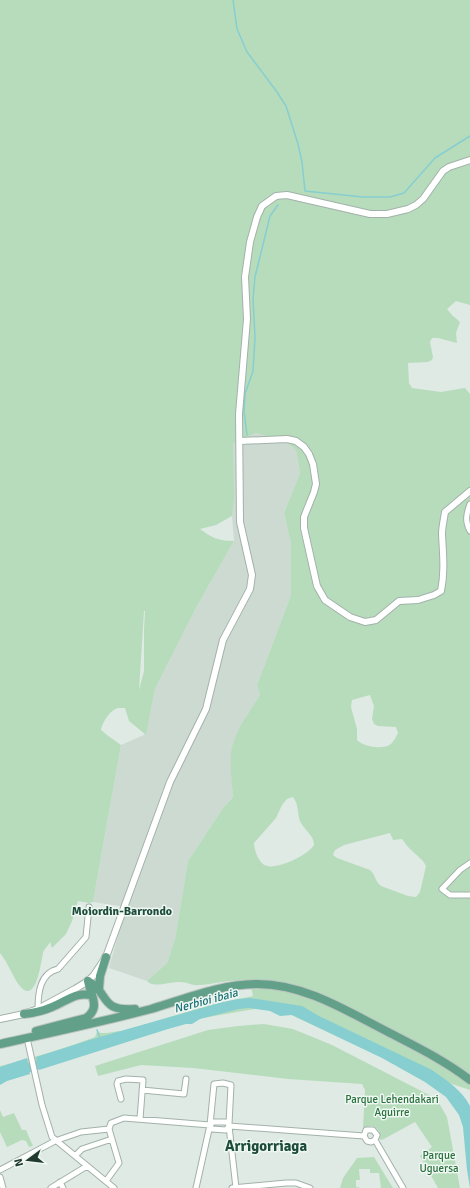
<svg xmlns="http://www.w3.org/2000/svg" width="470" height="1188" viewBox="0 0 470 1188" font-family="Signika,sans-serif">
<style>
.built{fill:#cddad2}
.green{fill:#b7dcbc;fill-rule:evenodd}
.water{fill:#86ced0}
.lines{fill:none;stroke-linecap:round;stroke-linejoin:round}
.stream{stroke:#86ced0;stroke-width:1.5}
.river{stroke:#86ced0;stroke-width:9}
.minor-casing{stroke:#a2b2aa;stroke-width:7}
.tertiary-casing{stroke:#a2b2aa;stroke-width:8}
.primary-casing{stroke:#bcc4c1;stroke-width:10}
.minor{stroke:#fff;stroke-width:5}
.tertiary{stroke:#fff;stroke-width:6}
.primary{stroke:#63a089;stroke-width:8}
.labels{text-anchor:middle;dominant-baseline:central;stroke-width:3;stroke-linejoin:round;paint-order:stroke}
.park-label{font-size:11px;fill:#2a713d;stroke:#eff7f2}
.neighbourhood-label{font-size:12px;font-weight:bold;fill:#1c4c3a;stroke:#eff7f2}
.water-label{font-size:12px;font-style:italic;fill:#1a7175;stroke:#eff7f2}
.district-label{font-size:15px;font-weight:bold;fill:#1c4c3a;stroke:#eff7f2}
</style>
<rect width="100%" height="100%" fill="#dfeae4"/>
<path class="built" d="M256 433 286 442 296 450 300 473 284 513 291 544V595L257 685 260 695 246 716 231 768 233 797 223 808 188 861 175 939 167 963 147 981 109 968 126 907 93 902 121 745 146 734 155 689 197 606 234 541 232 516 233 444Z"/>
<path class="green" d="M0 0H470V305L456 301 447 309 452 315 460 322 456 333 457 343 438 338H432L430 342 433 357 432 360 428 362 408 363 409 383 412 388 441 392 465 388 470 394V1090L410 1070 272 1006 174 1023 7 1074 0 1077V1066C32 1058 64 1049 95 1037L97 1032C106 1035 113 1031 123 1031L210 1005 253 996 251 986C234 975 218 985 199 985 193 986 187 982 180 982 171 981 154 989 147 981L167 963 175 939 188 861 223 808 233 797C232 782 228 758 233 744 238 727 250 710 260 695L257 685 291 595V544L284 513 300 473 296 450 286 442 256 433 233 444 234 498 232 516 216 525 200 529C212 538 219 541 234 541L197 606 155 689 146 735 129 721 125 708C124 708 119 708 118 708 110 710 102 723 101 730L107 735 121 745 93 902 89 903 78 901 72 921 66 934 52 948 50 942C48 946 44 949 43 953 41 962 36 1007 19 985 12 975 8 963 0 953ZM144 611H145L144 630V671L139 690ZM370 695 374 706 372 719 374 724 378 726 396 727 398 733C396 737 394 741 391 744 383 750 364 747 357 740V729L351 707 352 700ZM293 797C299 805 297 812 300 821 304 830 314 835 314 845 308 855 279 869 267 866 259 864 254 850 254 843L276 818 282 805 287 799ZM390 833 393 840 402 839 408 847 423 861 426 866 420 892 416 897 408 896 381 886C375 882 376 875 370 870L337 858 333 855 335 850 344 845Z
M264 1024 293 1029 332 1045 433 1097 439 1103 447 1117 460 1188H438L420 1156 432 1147 415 1122 382 1140 379 1139 380 1133C377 1126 371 1124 365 1128L363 1127 365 1090 362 1084 288 1079 193 1068 141 1065 98 1076 95 1066 208 1030 238 1026Z
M0 1110 3 1117 14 1113 22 1130H26L33 1146 29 1147 26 1141 22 1140 7 1147 0 1132Z
M374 1157 393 1188H381L379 1173H370V1169H359L360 1180H356V1187L361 1188H340L343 1178 357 1158Z"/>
<path class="water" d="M250 998 302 1006 319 1016 432 1070C446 1080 462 1090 470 1106V1188L467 1170 463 1127 459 1115 446 1097 425 1082 382 1058 292 1015 280 1016 270 1011 249 1008 239 1009 200 1019 192 1024H186L168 1029 39 1070 36 1057 96 1038 223 1002 238 999Z
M27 1058 30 1074 7 1081 0 1085V1067Z"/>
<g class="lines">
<path class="stream" d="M233 0 237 29 247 52 277 92 286 106 298 144 302 162 305 191 363 197H390L404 193 435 158 470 136
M247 435 244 411 245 394 253 371 254 355 255 337 253 299 255 277 270 216 278 205
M97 1030 100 1038"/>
<path class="river" d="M0 1077 50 1061"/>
<g class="minor-casing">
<path id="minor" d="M470 504C466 515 465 521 470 531
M470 863 460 870 442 889 450 895H470
M38 1009C38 993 40 973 58 969L86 937 89 907
M27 1038 42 1105 52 1137 114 1188
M142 1090 184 1094 186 1079
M121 1099 117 1084 118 1081 126 1079 143 1080 140 1119
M210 1125 212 1129 226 1130 229 1126 364 1136
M229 1126 236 1188
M364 1136 366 1130H373L377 1135 375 1140
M364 1136 367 1141 371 1142 375 1140
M375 1140 403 1188
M75 1156 82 1149 112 1139
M0 1170 55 1141 81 1132 109 1129 111 1123 124 1118 210 1125 213 1122H226L229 1124V1126
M0 1177 3 1188
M106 1181 119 1163 109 1129
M60 1182 63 1188
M51 1188 87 1166
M196 1188 210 1125 214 1084 223 1083 231 1085 229 1124
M232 1188 286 1183H296L310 1188"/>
</g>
<g class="tertiary-casing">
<path id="tertiary" d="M240 441 287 439 296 441 304 447 309 454 313 464 316 484 314 492 304 517V528L317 586 325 600 350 617 365 622 376 620 399 601 418 600 434 595 441 591C445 572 443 554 442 534 442 527 444 519 445 512L470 491
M0 1019 24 1014 38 1009 75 989 88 981 94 975 106 957 170 782 206 709 223 640 250 589 252 575 240 522 239 414 247 319 245 277 250 242 257 217 262 206 276 196 287 195 370 214H387L408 209 416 205 423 199 443 171 449 167 470 160"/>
</g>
<g class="primary-casing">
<path id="primary" d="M88 981C110 993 99 1012 135 1009
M99 989 100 976 106 957
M24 1014C34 1013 43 1011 52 1007 67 1001 75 992 91 995
M36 1031 86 1018C101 1008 91 996 88 981
M0 1044C50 1033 101 1022 151 1009 185 999 220 984 257 984 304 984 345 1010 386 1031 415 1046 444 1060 470 1080"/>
</g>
<use href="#minor" class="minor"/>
<use href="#tertiary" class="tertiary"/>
<use href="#primary" class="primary"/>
</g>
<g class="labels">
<g class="park-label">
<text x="392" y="1099">Parque Lehendakari<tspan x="392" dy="13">Aguirre</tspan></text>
<text x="439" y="1155">Parque<tspan x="439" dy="13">Uguersa</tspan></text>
</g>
<g class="neighbourhood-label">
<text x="122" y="911">Moiordin-Barrondo</text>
</g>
<g class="water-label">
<text transform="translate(206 1001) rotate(-15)">Nerbioi ibaia</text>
</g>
<g class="district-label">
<text x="266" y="1146">Arrigorriaga</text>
</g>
</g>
<g transform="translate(28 1160) rotate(255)" stroke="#eff7f2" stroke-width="3" paint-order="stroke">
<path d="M0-3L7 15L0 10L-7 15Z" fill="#203a30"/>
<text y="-6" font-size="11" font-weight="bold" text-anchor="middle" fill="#203a30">N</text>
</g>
</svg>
